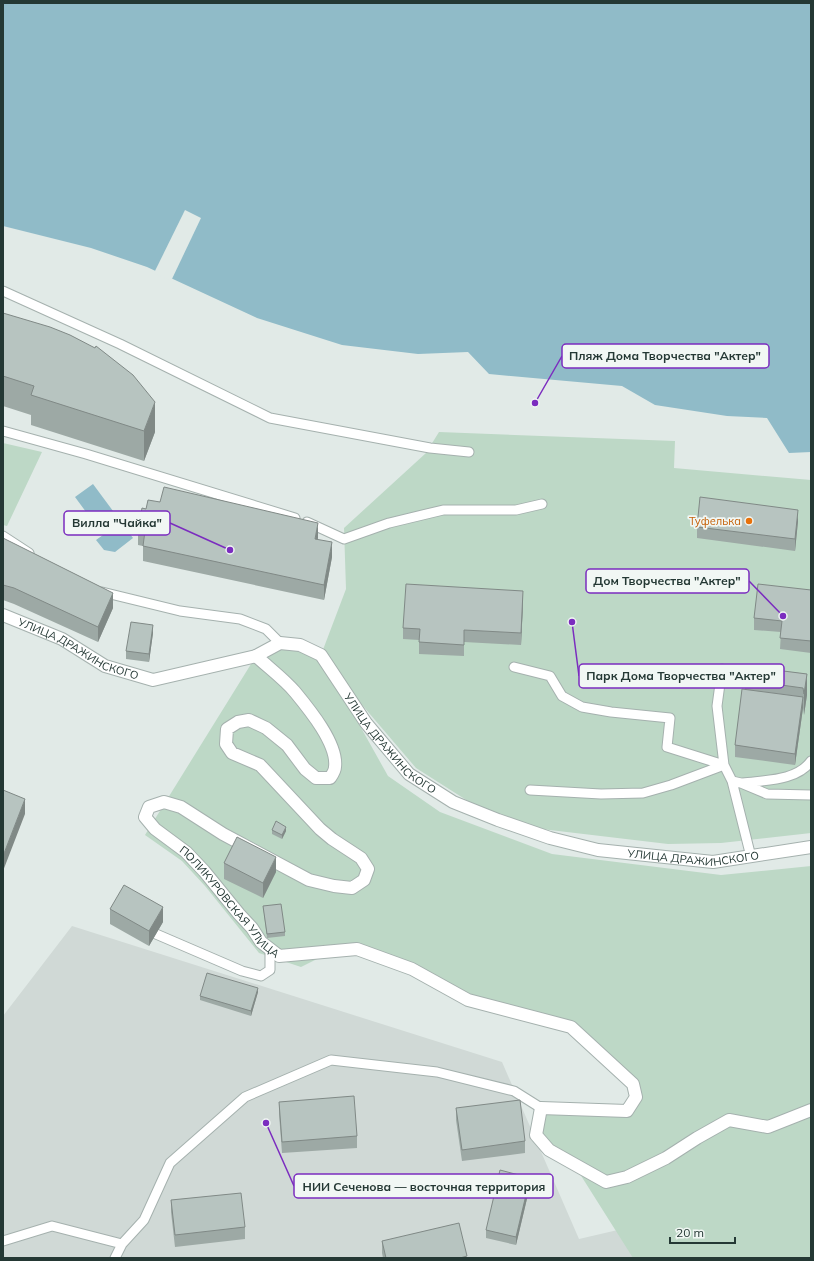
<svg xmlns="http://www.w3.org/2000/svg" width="814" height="1261" viewBox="0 0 814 1261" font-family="Mulish,sans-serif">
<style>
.built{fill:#d0d9d6}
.green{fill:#bdd8c6}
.water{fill:#90bbc8}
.pier{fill:#e1eae7}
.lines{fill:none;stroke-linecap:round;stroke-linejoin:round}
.lane-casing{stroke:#a5b1ae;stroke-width:11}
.street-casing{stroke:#a5b1ae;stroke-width:14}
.lane{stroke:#fff;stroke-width:9}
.street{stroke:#fff;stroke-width:12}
.wall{fill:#9da9a5}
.shaded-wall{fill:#808986}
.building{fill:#b7c4c0;stroke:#808986}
.food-dot{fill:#e8710a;stroke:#f1f7f4;stroke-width:1.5}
.labels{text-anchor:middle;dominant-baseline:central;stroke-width:3.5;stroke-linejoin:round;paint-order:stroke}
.food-label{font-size:11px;fill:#c56008;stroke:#f1f7f4;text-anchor:end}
.street-label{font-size:11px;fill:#243834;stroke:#f1f7f4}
.leader{fill:none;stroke:#7b2cbf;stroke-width:1.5}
.callout-dot{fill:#7b2cbf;stroke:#f1f7f4;stroke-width:1.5}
.callout{fill:#f1f7f4;stroke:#7b2cbf;stroke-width:1.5}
.callout-label{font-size:12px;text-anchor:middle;font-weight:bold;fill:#243834}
</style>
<rect width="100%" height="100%" fill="#e1eae7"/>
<path class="built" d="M72 926 502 1062 579 1239 811 1185V1258H3V1016Z"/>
<path class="green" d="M439 432 675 441 674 468 811 480V833L721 843 668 844 533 828 471 803 416 768 322 658 388 776 440 812 552 854 721 875 811 866V1258H633L573 1163 536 1135 541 1108 627 1111 632 1084 571 1027 468 1000 357 949 333 951 301 967 259 953 205 886 182 861 145 835 256 656 280 643 321 655 346 589 344 528 426 453Z
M3 443 42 452 7 526 3 525Z"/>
<path class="water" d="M3 3H811V452L789 453 767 418 727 416 655 405 622 386 489 374 468 352 418 354 342 345 257 318 147 267 91 248 3 226Z
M93 484 133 538 115 552 104 550 96 540 103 535 75 497Z"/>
<path class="pier" d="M185 210 201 218 171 281 154 273Z"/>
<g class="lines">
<g class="lane-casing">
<path id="lane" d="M3 291 120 344 270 418 430 448 469 452
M3 431 86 454 295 518
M307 522 344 539 389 523 443 510H516L542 504
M3 536 29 553
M102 592 180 611 240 619 266 629 280 643
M514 667 550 676 562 696 582 707 611 712 670 718 667 747 724 765 671 785 643 793 601 794 530 790
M722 669 717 706 724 765 732 781 741 783 767 794 811 795
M732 781 751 857
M743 783C765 780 797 781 811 761
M156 934 242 971 261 976 270 970V949
M3 1241 52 1226 122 1244
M115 1258 122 1244 144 1220 170 1163 245 1097 331 1060 437 1072 514 1091 541 1108"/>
</g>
<g class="street-casing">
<g id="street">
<path id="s1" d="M3 615 62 639 105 666 153 680 256 656 280 643 300 645 321 655 366 723 409 774 453 802 498 820 550 838 598 850 713 862 811 847"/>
<path id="s2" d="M256 656C269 668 284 679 295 692 309 709 338 744 335 767 335 771 332 775 330 778H316L305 769 287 745 266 728 249 720 238 722 227 729 226 744 232 753 260 765 320 829 332 839 361 858 368 869 364 880 352 888 334 886 309 880 223 834 181 807 164 802 149 807 145 817 155 829 186 852 204 871 239 914 252 928 261 942 279 956 357 949 412 969 468 1000 571 1027 633 1084 636 1097 627 1111 541 1108 536 1135 549 1150 606 1182 627 1177 666 1158 697 1138 729 1120 768 1127 811 1110"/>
</g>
</g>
<use href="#lane" class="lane"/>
<use href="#street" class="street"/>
</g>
<path class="wall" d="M3 313 155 432 144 461 31 425V415L3 406Z
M146 509 318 538 317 539 332 557 324 600 143 561V546L138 545V529Z
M798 521 795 551 697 538V527Z
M3 538 113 608 98 642 14 604 3 600Z
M811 590V653L780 649 781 632 754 630V618Z
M523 603 521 645 464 642V656L419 654V640L403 639V628Z
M153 633 149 662 126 659V651Z
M744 666 807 674V695L804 715 803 708 795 765 735 757V745L745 689 744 686Z
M272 830 286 831 282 839 272 834Z
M224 863 276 872 263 898 224 879Z
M263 906 285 932V936L267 938Z
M110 909 163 922 149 946 110 924Z
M258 992 251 1016 200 1000V996Z
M279 1102 357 1136V1148L282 1153 279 1114Z
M456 1108 525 1141V1153L462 1161 456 1120Z
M530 1186 516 1245 486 1238V1230Z
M171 1200 245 1227V1239L175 1247 171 1212Z
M382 1241 467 1258H383L382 1253Z"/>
<path class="shaded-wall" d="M155 402V432L144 461V431Z
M798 510V521L795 551V539Z
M318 523V538L315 554V539Z
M332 542V557L324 600V585Z
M523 591V603L521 645V633Z
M113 593V608L98 642V627Z
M153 625V633L149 662V654Z
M807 674V695L804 715V694Z
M803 697V708L795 765V754Z
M25 799V814L3 871V856Z
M286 827V831L282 839V835Z
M276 857V872L263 898V883Z
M163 907V922L149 946V931Z
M258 988V992L251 1016V1011Z
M530 1178V1186L516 1245V1237Z"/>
<path class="building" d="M3 313 50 327 70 335 95 348 96 346 133 375 155 402 144 431 31 395 34 386 3 376Z
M164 487 318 523 315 539 332 542 324 585 143 546 145 531 138 529 142 508 146 509 148 500 160 502Z
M700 497 798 510 795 539 697 527Z
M3 538 113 593 98 627 14 588 3 585Z
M406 584 523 591 521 633 464 630V645L419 642 420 629 403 628Z
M758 584 811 590V641L780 638 782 621 754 618Z
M131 622 153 625 149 654 126 651Z
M744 666 807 674 804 694 803 688 752 681Z
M742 689 803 697 795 754 735 745Z
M3 790 25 799 3 856Z
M276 821 286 827 282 835 272 830Z
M237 837 276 857 263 883 224 863Z
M124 885 163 907 149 931 110 909Z
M281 904 285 932 267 934 263 906Z
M207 973 258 988 251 1011 200 996Z
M354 1096 357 1136 282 1142 279 1102Z
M520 1100 525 1141 462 1150 456 1108Z
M500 1170 530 1178 516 1237 486 1230Z
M241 1193 245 1227 175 1235 171 1200Z
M459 1223 467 1256 460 1258H386L382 1241Z"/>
<circle class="food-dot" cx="749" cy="521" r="4"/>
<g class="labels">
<g class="food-label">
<text x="741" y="521">Туфелька</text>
</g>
<g class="street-label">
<text stroke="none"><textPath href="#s1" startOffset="83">УЛИЦА ДРАЖИНСКОГО</textPath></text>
<text stroke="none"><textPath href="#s1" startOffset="454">УЛИЦА ДРАЖИНСКОГО</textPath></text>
<text stroke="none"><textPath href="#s1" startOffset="790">УЛИЦА ДРАЖИНСКОГО</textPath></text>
<text stroke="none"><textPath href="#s2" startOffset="870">ПОЛИКУРОВСКАЯ УЛИЦА</textPath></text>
</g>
</g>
<path class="leader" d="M535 403L562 356M230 550L170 523M783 616L749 581M572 622L579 676M266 1123L294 1186"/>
<g class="callout-dot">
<circle cx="535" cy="403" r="4"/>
<circle cx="230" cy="550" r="4"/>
<circle cx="783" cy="616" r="4"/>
<circle cx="572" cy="622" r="4"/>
<circle cx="266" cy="1123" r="4"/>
</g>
<g class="callout">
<rect x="562" y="344" width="207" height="24" rx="4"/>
<rect x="64" y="511" width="106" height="24" rx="4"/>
<rect x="586" y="569" width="163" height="24" rx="4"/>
<rect x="579" y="664" width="205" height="24" rx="4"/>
<rect x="294" y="1174" width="259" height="24" rx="4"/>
</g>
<g class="callout-label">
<text x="665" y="360">Пляж Дома Творчества "Актер"</text>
<text x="117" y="527">Вилла "Чайка"</text>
<text x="667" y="585">Дом Творчества "Актер"</text>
<text x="681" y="680">Парк Дома Творчества "Актер"</text>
<text x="424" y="1191">НИИ Сеченова — восточная территория</text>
</g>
<rect width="814" height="1261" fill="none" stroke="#243834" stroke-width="8"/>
<path d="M670 1237v6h65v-6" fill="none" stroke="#243834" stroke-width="2"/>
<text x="676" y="1237" font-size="12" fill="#243834" stroke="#f1f7f4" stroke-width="3" paint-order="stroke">20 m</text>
</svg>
